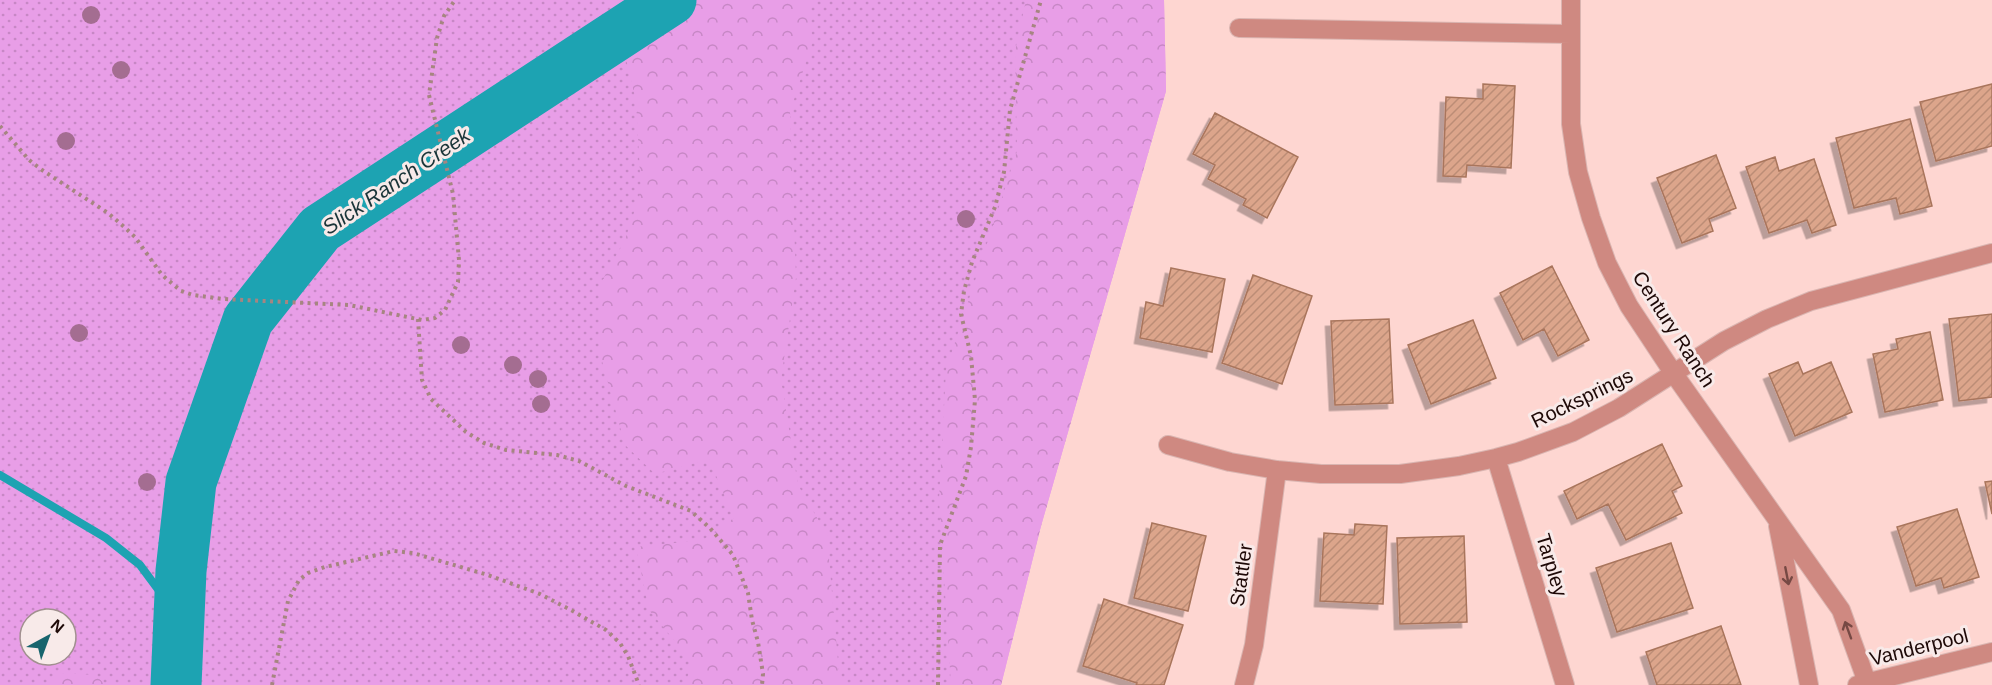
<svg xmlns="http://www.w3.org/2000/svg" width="1992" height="685" viewBox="0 0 1992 685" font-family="Helvetica,sans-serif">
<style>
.grass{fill:url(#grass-dots);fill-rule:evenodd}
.forest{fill:url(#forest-crowns)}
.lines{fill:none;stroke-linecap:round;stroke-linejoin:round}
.stream{stroke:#1da3b2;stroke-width:8}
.river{stroke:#1da3b2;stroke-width:51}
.building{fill:url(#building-hatch);stroke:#a9755c;stroke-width:1.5;filter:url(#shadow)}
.street-casing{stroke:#dab5b1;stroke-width:20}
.path{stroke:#a68581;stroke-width:4;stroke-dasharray:3 4.5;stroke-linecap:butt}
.street{stroke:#cf8981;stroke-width:18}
.tree{fill:#a46d91}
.oneway{stroke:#764944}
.labels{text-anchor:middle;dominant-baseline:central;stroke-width:6;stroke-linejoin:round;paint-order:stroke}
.street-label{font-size:20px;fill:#1e0907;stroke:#f8eae9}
.water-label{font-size:21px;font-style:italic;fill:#1b3539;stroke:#f8eae9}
</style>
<defs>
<pattern id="grass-dots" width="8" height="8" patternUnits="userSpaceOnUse" patternTransform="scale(1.5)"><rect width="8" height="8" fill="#e89ee7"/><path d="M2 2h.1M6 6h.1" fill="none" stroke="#c787c5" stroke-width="1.8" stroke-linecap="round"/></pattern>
<pattern id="forest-crowns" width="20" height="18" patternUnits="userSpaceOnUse" patternTransform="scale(1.5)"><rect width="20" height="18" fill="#e89ee7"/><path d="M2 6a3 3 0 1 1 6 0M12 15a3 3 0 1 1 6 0" fill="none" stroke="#c787c5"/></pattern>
<pattern id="building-hatch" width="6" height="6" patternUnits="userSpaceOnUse" patternTransform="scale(1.5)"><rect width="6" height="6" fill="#dca58b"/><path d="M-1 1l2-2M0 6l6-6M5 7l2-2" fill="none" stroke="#bc8d76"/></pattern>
<filter id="shadow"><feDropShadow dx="-5.5" dy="5.5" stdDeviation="0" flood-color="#0004"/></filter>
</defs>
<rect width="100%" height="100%" fill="#fed6d1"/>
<path class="grass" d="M0 0H1164L1166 91 1041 526 1001 685H0ZM30 619H66V655H30Z"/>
<path class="forest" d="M612 0H810L812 43 790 112 796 278 781 379 798 485 827 535 840 685H685L692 662 649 610 636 547 703 540 734 518 709 459 655 474 625 445 599 350V286L625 240 641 191 636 101Z
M1026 0H1164L1166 91 1041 526 1001 685H951L939 500 946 370 1017 151 1015 51Z
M57 673 96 675 105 685H44Z"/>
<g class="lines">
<path class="stream" d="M0 475 106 538 140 565 163 596 179 627"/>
<path class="river" d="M176 685 181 571 191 482 248 320 320 229 671 0"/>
</g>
<path class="building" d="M1483 84 1515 86 1511 168 1467 165 1466 177 1443 176 1446 97 1483 99Z
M1992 84V146L1936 161 1920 102Z
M1215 113 1298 157 1267 218 1243 205 1246 199 1208 179 1215 165 1193 154Z
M1910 119 1932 206 1900 214 1896 198 1854 208 1836 138Z
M1716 155 1736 208 1709 219 1713 231 1682 243 1657 178Z
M1775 157 1779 171 1814 159 1836 225 1812 233 1807 220 1769 233 1746 167Z
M1552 266 1589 340 1558 356 1544 329 1523 340 1500 293Z
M1171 268 1225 279 1212 352 1140 338 1146 302 1163 306Z
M1253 275 1312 296 1282 384 1222 363Z
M1992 314V397L1959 401 1949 319Z
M1389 319 1393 403 1335 405 1331 321Z
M1473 320 1496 378 1431 404 1408 345Z
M1930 332 1943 400 1885 412 1873 354 1898 349 1896 339Z
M1798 362 1803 374 1831 362 1852 412 1795 436 1769 374Z
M1662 444 1682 486 1672 491 1682 513 1626 540 1608 504 1577 519 1564 491Z
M1992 481V514L1985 482Z
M1957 509 1979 577 1944 588 1941 578 1916 586 1897 527Z
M1152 523 1206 536 1188 611 1134 598Z
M1355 524 1387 526 1383 604 1320 601 1324 533 1354 535Z
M1464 536 1467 622 1400 624 1397 538Z
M1671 543 1693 608 1617 632 1596 568Z
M1104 599 1183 625 1164 685H1136L1137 683 1083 666Z
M1721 626 1741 685H1657L1646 652Z"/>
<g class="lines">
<g class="street-casing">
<path id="street" d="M1571 0V124L1578 172 1591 218 1607 263 1629 306 1674 374 1841 610 1868 685
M1239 28 1571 34
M1168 445 1230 462 1277 470 1321 474H1400L1459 466 1496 458 1518 452 1573 432 1619 408 1724 341 1767 319 1811 301 1992 253
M1496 458 1565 685
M1778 526 1809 685
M1244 685 1254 645 1277 470
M1857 685 1992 652"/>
</g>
<path class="path" d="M0 126 29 160 42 170 108 213 122 225 135 237 162 275 181 291 193 295 223 299 349 305 422 320 435 318 445 310 458 282 459 260 453 194 429 95 437 38 444 16 455 0
M418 319 422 380 431 399 466 432 484 443 506 450 557 455 579 461 626 486 691 511 710 528 733 555 748 593 752 620 758 642 763 674 762 685
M272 685 288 601 299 580 308 573 325 567 394 551 413 553 488 575 540 594 571 610 606 630 620 643 628 656 639 685
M938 685 940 545 966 476 971 447 975 400 971 356 961 314 964 291 972 262 995 207 1004 172 1010 110 1041 0"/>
<use href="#street" class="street"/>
</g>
<g class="tree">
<circle cx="91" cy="15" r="9"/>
<circle cx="121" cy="70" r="9"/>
<circle cx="66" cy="141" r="9"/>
<circle cx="966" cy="219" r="9"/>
<circle cx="79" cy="333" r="9"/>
<circle cx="461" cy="345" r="9"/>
<circle cx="513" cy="365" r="9"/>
<circle cx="538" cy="379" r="9"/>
<circle cx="541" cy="404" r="9"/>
<circle cx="147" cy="482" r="9"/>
</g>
<defs><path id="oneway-shaft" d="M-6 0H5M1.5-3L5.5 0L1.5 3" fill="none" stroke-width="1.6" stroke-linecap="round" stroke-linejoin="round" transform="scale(1.5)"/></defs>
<g class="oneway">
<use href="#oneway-shaft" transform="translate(1787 576) rotate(79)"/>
<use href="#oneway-shaft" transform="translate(1848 630) rotate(-110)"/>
</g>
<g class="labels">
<g class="street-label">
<text transform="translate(1674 329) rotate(57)">Century Ranch</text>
<text transform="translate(1582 398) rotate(-26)">Rocksprings</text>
<text transform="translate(1552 565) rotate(73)">Tarpley</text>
<text transform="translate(1241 575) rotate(-82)">Stattler</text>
<text transform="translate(1919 647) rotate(-14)">Vanderpool</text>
</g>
<g class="water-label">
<text transform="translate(396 181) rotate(-34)">Slick Ranch Creek</text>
</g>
</g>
<g transform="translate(48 637) rotate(41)"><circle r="28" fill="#f8eae9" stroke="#a1908f" stroke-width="1.5"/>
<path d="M0-4.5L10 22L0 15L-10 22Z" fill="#17646d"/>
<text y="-9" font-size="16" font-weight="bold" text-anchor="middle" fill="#1e0907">N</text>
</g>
</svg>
